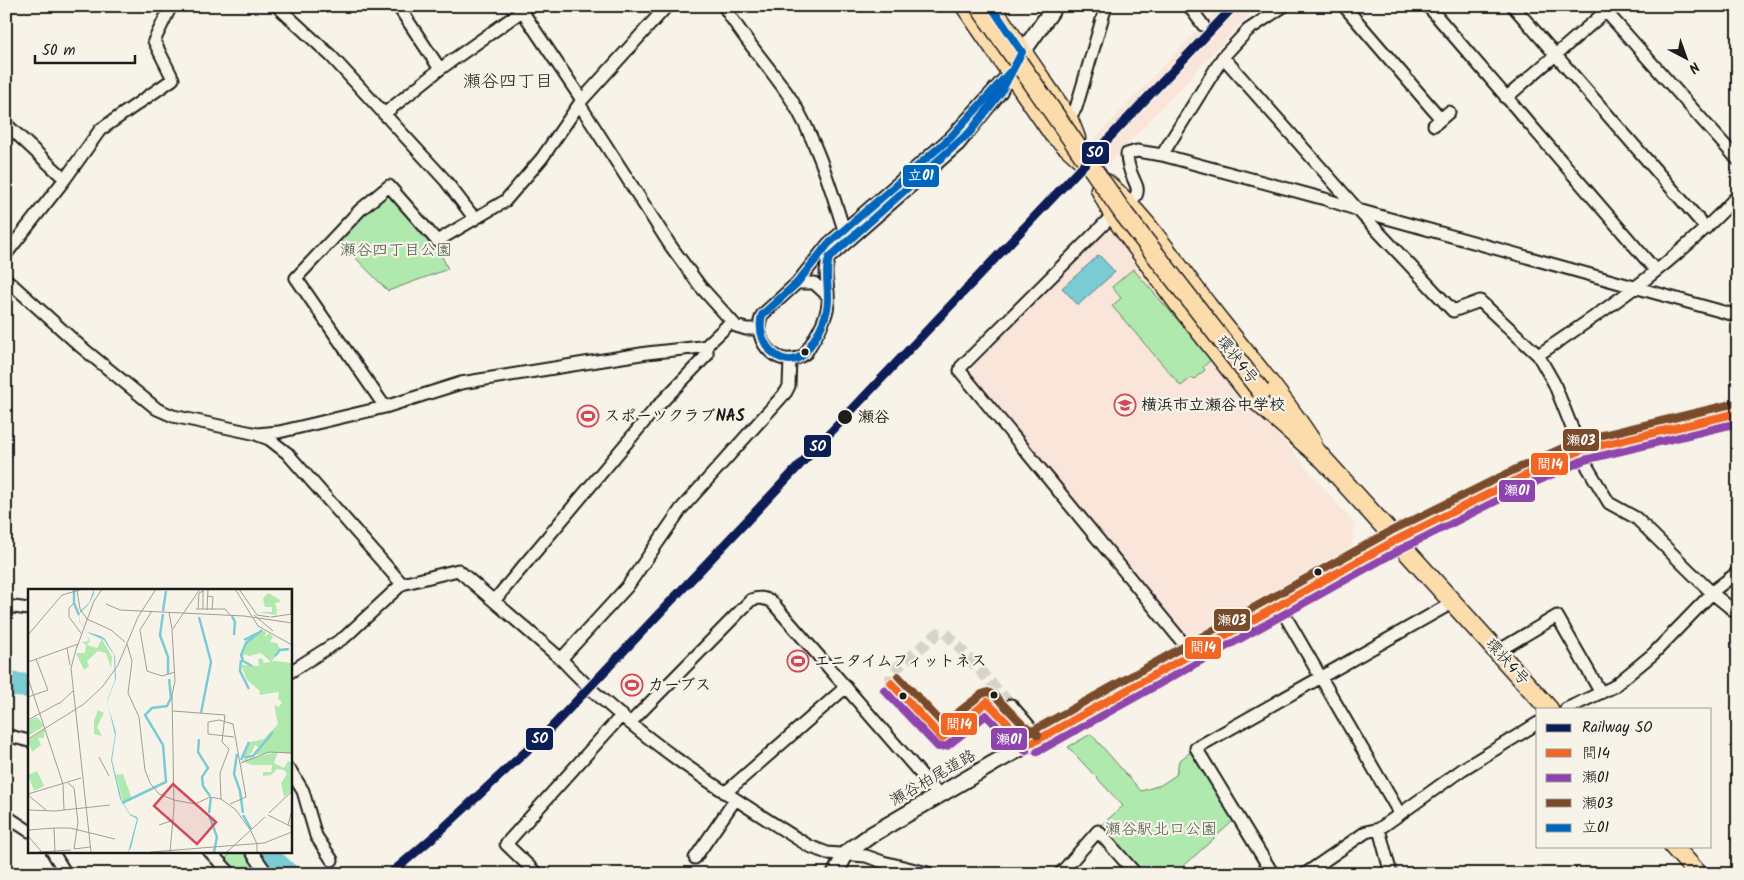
<svg xmlns="http://www.w3.org/2000/svg" width="1744" height="880" viewBox="0 0 1744 880" font-family="Kalam,'Klee One',sans-serif">
<style>
.built{fill:#f9e5d9}
.green{fill:#b0e9ad;stroke:#668264}
.water{fill:#7acbd3;stroke:#54858a}
.lines{fill:none;stroke-linecap:round;stroke-linejoin:round}
.river{stroke:#7acbd3;stroke-width:24}
.street-tunnel{stroke:#d6d3c9;stroke-width:11;stroke-dasharray:11 5.5;stroke-linecap:butt}
.street-casing{stroke:#1c1c1c;stroke-width:15}
.secondary-casing{stroke:#1c1c1c;stroke-width:19}
.primary-casing{stroke:#1c1c1c;stroke-width:21}
.street{stroke:#f7f3e8;stroke-width:11}
.secondary{stroke:#f7f3e8;stroke-width:15}
.primary{stroke:#fddcac;stroke-width:18}
.primary-bridge-casing{stroke:#1c1c1c;stroke-width:21;stroke-linecap:butt}
.primary-bridge{stroke:#fddcac;stroke-width:18}
.bus-1-casing{stroke:#f7f3e8;stroke-width:11}
.bus-2-casing{stroke:#f7f3e8;stroke-width:11}
.bus-3-casing{stroke:#f7f3e8;stroke-width:11}
.bus-4-casing{stroke:#f7f3e8;stroke-width:11}
.bus-1{stroke:#f26522;stroke-width:8}
.bus-2{stroke:#8e44ad;stroke-width:8}
.bus-3{stroke:#7a4b2a;stroke-width:8}
.bus-4{stroke:#0065bd;stroke-width:8}
.rail-1-casing{stroke:#f7f3e8;stroke-width:12}
.rail-1{stroke:#0c1e56;stroke-width:9}
.bus-dot{fill:#1c1c1c;stroke:#f7f3e8;stroke-width:2}
.labels{text-anchor:middle;dominant-baseline:central;stroke-width:4.5;stroke-linejoin:round;paint-order:stroke}
.park-label{font-size:16px;fill:#485a48;stroke:#f7f3e8}
.street-label{font-size:16px;fill:#1c1c1c;stroke:#f7f3e8}
.poi-label{font-size:16px;font-weight:bold;fill:#1c1c1c;stroke:#f7f3e8;text-anchor:start}
.stop-label{font-size:16px;font-weight:bold;fill:#1c1c1c;stroke:#f7f3e8;text-anchor:start}
.neighbourhood-label{font-size:18px;fill:#1c1c1c;stroke:#f7f3e8}
.inset-river{fill:none;stroke:#7acbd3;stroke-width:2.5}
.inset-road{fill:none;stroke:#9f9d96;stroke-width:1}
.view{fill:#d1495b;fill-opacity:0.15;stroke:#d1495b;stroke-width:2.5}
.inset-edge{fill:none;stroke:#1c1c1c;stroke-width:2.5}
.line-badge{stroke:#f7f3e8;stroke-width:2}
.badge-label{font-size:14px;text-anchor:middle;font-weight:bold;fill:#fff}
</style>
<rect width="100%" height="100%" fill="#f7f3e8"/>
<filter id="ink" filterUnits="userSpaceOnUse"><feTurbulence type="fractalNoise" baseFrequency=".02" numOctaves="2"/><feDisplacementMap in="SourceGraphic" scale="10" xChannelSelector="R" yChannelSelector="G"/><feConvolveMatrix kernelMatrix="1 2 1 2 8 2 1 2 1" color-interpolation-filters="sRGB"/></filter>
<g filter="url(#ink)">
<path class="built" d="M1220 6H1257L1107 166 1091 143Z
M1105 232 1114 233 1173 310 1355 525 1351 550 1194 636 1186 635 972 376 973 367Z
M864 864 886 869 899 874H847Z"/>
<path class="green" d="M390 191 437 246 448 269 388 291 339 241 360 217Z
M1133 269 1212 359 1203 367 1205 370 1194 379 1192 377 1181 386 1112 306 1121 298 1112 287Z
M1091 734 1141 791 1161 785 1176 775 1179 761 1193 750 1233 821 1175 874H1141L1099 827 1123 806 1068 747Z
M233 851H248L261 874H236L223 861Z"/>
<path class="water" d="M1099 255 1115 272 1078 305 1062 288Z"/>
<g class="lines">
<path class="river" d="M6 684 29 686
M262 851 287 874"/>
<path class="street-tunnel" d="M1001 714 990 703H984L942 738 891 683V673L938 633H946L1011 705"/>
<g class="street-casing">
<path id="street" d="M277 6 331 56 445 180 475 219
M398 6 440 69
M724 6C743 39 770 67 791 99 816 139 830 186 844 230
M1189 6 1203 25
M1344 6 1441 119
M1428 6 1656 271
M1513 6 1706 228
M1601 6 1738 160
M1223 57 1358 210 1453 311 1480 301 1538 355 1554 383 1588 468 1609 503 1636 518 1712 593 1738 614
M1010 72 1001 92 959 144 829 258C822 274 830 287 828 304 826 322 814 338 806 353 781 373 750 342 762 315L797 283 828 244 950 138Z
M1506 98 1605 12
M580 105 670 245 700 286 736 326 746 329H758
M384 114 440 69 522 11 582 100
M6 124 65 179
M1065 124 1076 108 1106 6
M1434 125 1449 112
M1162 155 1223 57 1248 30 1284 6
M6 254 65 179 100 130 173 79 154 41 171 6
M6 279 80 346 157 409 173 416 257 434 279 432 385 407 461 383 647 353 701 347 707 345 731 322
M797 283H814L827 295
M1538 355C1610 307 1679 260 1738 195
M790 359 789 386 786 392 681 509 627 587 561 659C632 735 721 791 809 846L827 853 866 856 883 862 932 874
M385 407 296 278 360 210 389 186 437 241 505 201 542 158 582 100 667 6
M258 435 269 439 287 453 402 584 458 570 561 659
M494 601 655 409 707 355V345
M6 606 29 609
M1280 607 1400 814
M1498 651 1557 616 1601 693
M1193 655 960 371 961 367 1113 215C1157 187 1128 189 1127 154L1137 151 1162 155 1325 199 1358 210 1738 316
M290 672 345 637 402 584
M1011 705 1029 726 1032 743
M1566 709 1613 687 1653 654 1717 588 1738 572
M1001 714 1017 733 1032 743
M631 722 751 600C759 597 763 598 771 601L939 795
M6 735 29 741
M290 770 303 791 316 836 332 860
M725 793 846 687
M6 816 29 831
M1379 829 1391 874
M52 851 66 874
M209 851 231 874
M251 851 266 872 265 874
M695 858 735 800
M537 874 506 844 622 715
M1060 874 1098 831 1136 874
M1273 874 1196 748 1452 603
M1305 874 1366 832 1379 829 1463 769 1538 723"/>
</g>
<g class="secondary-casing">
<path id="secondary" d="M1017 60 1055 6
M835 874 846 853 871 835 994 763 1396 540 1518 479 1581 450 1738 413"/>
</g>
<g class="primary-casing">
<path id="primary" d="M965 6 1053 134 1081 159
M991 6 1069 120 1076 138
M1106 183C1147 218 1175 264 1208 306 1243 351 1281 394 1312 442
M1100 189 1113 215 1180 306 1252 397 1323 459
M1316 451 1549 709
M1673 846 1698 874"/>
</g>
<use href="#street" class="street"/>
<use href="#secondary" class="secondary"/>
<use href="#primary" class="primary"/>
<g class="primary-bridge-casing">
<path id="primary-bridge" d="M979 6 1124 214 1261 391"/>
</g>
<use href="#primary-bridge" class="primary-bridge"/>
<g class="bus-1-casing">
<path id="bus-1" d="M891 683 942 738 987 702 1017 733 1032 743
M1032 743 1396 540 1518 479 1581 450 1738 413"/>
</g>
<g class="bus-2-casing">
<path id="bus-2" d="M884 690 938 747 947 746 986 715 1011 741 1026 751
M1037 752 1401 549 1522 488 1584 460 1738 423"/>
</g>
<g class="bus-3-casing">
<path id="bus-3" d="M898 676 943 724 982 694 988 692 994 695 1023 725 1038 735
M1027 734 1391 531 1514 470 1578 441 1736 403"/>
</g>
<g class="bus-4-casing">
<path id="bus-4" d="M991 6 1022 52 1001 92 970 132 829 258C825 271 828 283 828 297 829 316 818 335 807 350 791 375 753 349 762 315L797 283 828 244 950 138 1010 72"/>
</g>
<use href="#bus-1" class="bus-1"/>
<use href="#bus-2" class="bus-2"/>
<use href="#bus-3" class="bus-3"/>
<use href="#bus-4" class="bus-4"/>
<g class="rail-1-casing">
<path id="rail-1" d="M390 874 438 833 548 731 1234 6"/>
</g>
<use href="#rail-1" class="rail-1"/>
</g>
</g>
<defs>
<g id="school-ring" transform="scale(1.125)"><circle r="9.5" fill="#f7f3e8" stroke="#d1495b" stroke-width="1.5"/><path d="M0-5L7-2L0 1L-7-2ZM-4 1L0 2.5L4 1V4Q0 6-4 4Z" fill="#d1495b"/></g>
<g id="stadium-ring" transform="scale(1.125)"><circle r="9.5" fill="#f7f3e8" stroke="#d1495b" stroke-width="1.5"/><path d="M0-5a6.5 5 0 1 0 0 10a6.5 5 0 1 0 0-10ZM-3.5-1.8h7v3.6h-7Z" fill="#d1495b"/></g>
</defs>
<g fill-rule="evenodd">
<use href="#school-ring" x="1125" y="405"/>
<use href="#stadium-ring" x="588" y="416"/>
<use href="#stadium-ring" x="798" y="661"/>
<use href="#stadium-ring" x="632" y="685"/>
</g>
<g class="bus-dot">
<circle cx="805" cy="352" r="4.5"/>
<circle cx="845" cy="417" r="8"/>
<circle cx="1318" cy="572" r="4.5"/>
<circle cx="994" cy="695" r="4.5"/>
<circle cx="903" cy="696" r="4.5"/>
</g>
<g class="labels">
<g class="park-label">
<text x="396" y="250">瀬谷四丁目公園</text>
<text x="1161" y="829">瀬谷駅北口公園</text>
</g>
<g class="street-label">
<text transform="translate(1237 360) rotate(52)">環状4号</text>
<text transform="translate(1507 662) rotate(48)">環状4号</text>
<text transform="translate(933 778) rotate(-30)">瀬谷柏尾道路</text>
</g>
<g class="poi-label">
<text x="1141" y="405">横浜市立瀬谷中学校</text>
<text x="604" y="416">スポーツクラブNAS</text>
<text x="814" y="661">エニタイムフィットネス</text>
<text x="648" y="685">カーブス</text>
</g>
<g class="stop-label">
<text x="858" y="417">瀬谷</text>
</g>
<g class="neighbourhood-label">
<text x="508" y="82">瀬谷四丁目</text>
</g>
</g>
<g transform="translate(28 589)">
<rect width="264" height="264" fill="#f7f3e8"/>
<path d="M240 4 251 10 252 13 247 14 249 21 256 20 248 22 249 26 229 23H244V18H237L235 10ZM234 41 238 43 237 48 241 44 245 48 242 53 249 54 253 62 247 63 248 67 243 73 233 64 221 67 217 65 213 70 218 55ZM59 48 61 49 62 52 59 56 69 59 74 50 84 68 83 79 78 64 70 62 59 72 61 77 56 81 48 64H57L58 56 54 53 61 52ZM234 69 236 74 246 72 264 74V165L250 163 246 174 256 179 260 172 264 174V201L256 208 253 194 259 185 256 181 249 180 243 186 235 187V183H243L244 176H224L214 172 219 168 220 170 249 163 227 166V162L233 160 227 156 223 165 212 167 217 164 222 153 236 150 250 135 246 116 251 118 254 113 250 110 251 103 231 106 232 102 219 91 213 76 231 77 230 70ZM70 121 76 124 69 138 74 147 66 145V132ZM9 128 16 137 0 147V132ZM17 139 16 149H10L13 156 4 163 0 151ZM9 182 16 197 6 202 0 186ZM95 185 104 210 95 213 88 186Z" fill="#b0e9ad"/>
<path d="M66 0V5L61 15 52 24 51 32 59 43 73 47 77 50 87 67 88 90 79 113 88 144 84 171 94 212 102 225 109 228 110 230 103 259 100 263 109 230 102 226 92 210 83 171 87 146 79 112 87 91 86 66 76 51 60 44 52 33 51 30 52 22 61 14Z" fill="#7acbd3"/>
<path class="inset-river" d="M46 0V14L51 26M135 22 138 2M135 25 132 46 140 68V85M204 27 207 33 206 46M171 28 183 73 173 124M216 51 230 44M247 67 252 61 261 60M213 71 212 82 221 100M224 77 215 72 213 66 218 54 234 41M171 150 170 163 180 179 174 188 175 197 182 207M209 165 206 185 212 202M216 168 225 167 245 143M213 171 221 153M212 202 215 224M94 214 138 193 135 156 117 126 124 119 139 117 143 109 141 90M181 224 183 208M181 226 189 248 186 263M215 226 223 240"/>
<path class="inset-road" d="M207 0 230 37 264 56M211 0 229 26 242 28M49 1 52 20 59 30M180 7 185 8 184 21M45 15 41 19V28L53 44M78 15 92 21 216 27M168 20H197L202 26M170 20 171 4 175 2M175 20V0M179 21 180 0M124 22 112 41 119 82 134 87 147 83M141 23 144 40M263 25V2M226 26 245 42M216 27 264 34M243 28 264 25M59 30 83 41 97 53M0 46 34 6 55 0M99 55 104 72 100 104 111 128 117 181 122 194 131 205 146 211 167 215 182 208 193 210 208 221 223 242 229 255V263M49 57 43 79 63 263M49 58 66 12 74 0M0 73 39 59M42 76 39 59 50 55M0 89 35 195 36 221M0 108 20 101 8 70M31 115 45 102M145 122 197 126 194 153 201 160 192 184 193 210M0 131 31 114M0 150 56 115 75 97 90 76 110 28 128 0M71 168 81 187M213 174 241 163 264 164M40 194 46 199 50 233 46 260 62 258M0 205 53 189M0 206 18 221M202 215 218 208 205 135 191 131 180 133V145L206 148M0 221 27 222 82 216M241 224 264 202M240 226 264 238M131 236 146 231M260 236 264 221M26 239H42L87 250M0 241 26 239 27 263M0 247 13 262M10 263 43 261M123 263 236 254 264 243M142 263 146 218 144 106 147 92 144 41 172 0M199 263 237 228"/>
<path class="view" d="M145 195 188 233 169 255 126 217Z"/>
<rect width="264" height="264" class="inset-edge"/>
</g>
<g class="line-badge">
<rect x="1081" y="141" width="29" height="24" rx="5" fill="#0c1e56"/>
<rect x="902" y="164" width="38" height="24" rx="5" fill="#0065bd"/>
<rect x="1562" y="428" width="38" height="24" rx="5" fill="#7a4b2a"/>
<rect x="803" y="434" width="29" height="24" rx="5" fill="#0c1e56"/>
<rect x="1530" y="452" width="39" height="24" rx="5" fill="#f26522"/>
<rect x="1498" y="479" width="38" height="24" rx="5" fill="#8e44ad"/>
<rect x="1213" y="608" width="38" height="24" rx="5" fill="#7a4b2a"/>
<rect x="1184" y="636" width="38" height="24" rx="5" fill="#f26522"/>
<rect x="940" y="712" width="38" height="24" rx="5" fill="#f26522"/>
<rect x="525" y="727" width="29" height="24" rx="5" fill="#0c1e56"/>
<rect x="990" y="727" width="38" height="24" rx="5" fill="#8e44ad"/>
</g>
<g class="badge-label">
<text x="1095" y="157">SO</text>
<text x="921" y="180">立01</text>
<text x="1581" y="445">瀬03</text>
<text x="818" y="451">SO</text>
<text x="1550" y="469">間14</text>
<text x="1517" y="495">瀬01</text>
<text x="1232" y="625">瀬03</text>
<text x="1203" y="652">間14</text>
<text x="959" y="729">間14</text>
<text x="540" y="743">SO</text>
<text x="1009" y="744">瀬01</text>
</g>
<rect width="1744" height="880" fill="none" stroke="#f7f3e8" stroke-width="25"/>
<rect x="12" y="12" width="1719" height="855" fill="none" stroke="#1c1c1c" stroke-width="2" filter="url(#ink)"/>
<rect x="1536" y="708" width="175" height="140" fill="#f7f3e8" stroke="#9f9d96"/>
<rect x="1546" y="724" width="25" height="8" fill="#0c1e56" stroke="#9f9d96"/>
<text x="1582" y="732" font-size="15" fill="#1c1c1c">Railway SO</text>
<rect x="1546" y="749" width="25" height="8" fill="#f26522" stroke="#9f9d96"/>
<text x="1582" y="758" font-size="15" fill="#1c1c1c">間14</text>
<rect x="1546" y="774" width="25" height="8" fill="#8e44ad" stroke="#9f9d96"/>
<text x="1582" y="782" font-size="15" fill="#1c1c1c">瀬01</text>
<rect x="1546" y="799" width="25" height="8" fill="#7a4b2a" stroke="#9f9d96"/>
<text x="1582" y="808" font-size="15" fill="#1c1c1c">瀬03</text>
<rect x="1546" y="824" width="25" height="8" fill="#0065bd" stroke="#9f9d96"/>
<text x="1582" y="832" font-size="15" fill="#1c1c1c">立01</text>
<g transform="translate(1686 58) rotate(139)" stroke="#f7f3e8" stroke-width="4" paint-order="stroke">
<path d="M0-4L9 19L0 12L-9 19Z" fill="#1c1c1c"/>
<text y="-8" font-size="14" font-weight="bold" text-anchor="middle" fill="#1c1c1c">N</text>
</g>
<path d="M35 55v8h100v-8" fill="none" stroke="#1c1c1c" stroke-width="2.5"/>
<text x="42" y="55" font-size="15" fill="#1c1c1c" stroke="#f7f3e8" stroke-width="4" paint-order="stroke">50 m</text>
</svg>
